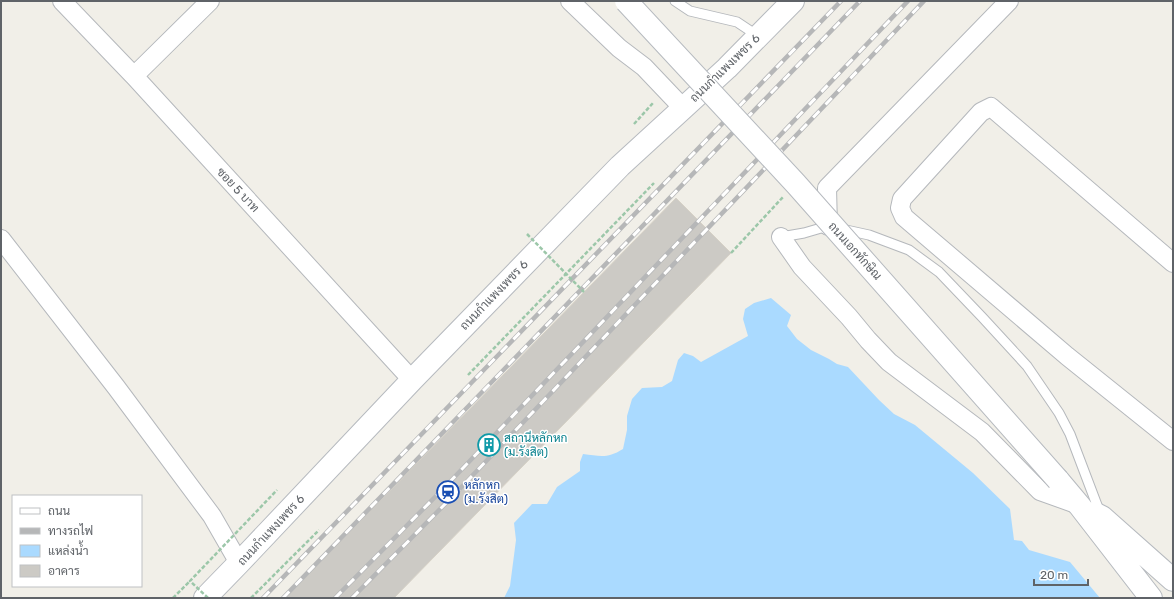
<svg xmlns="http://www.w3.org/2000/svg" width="1174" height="599" viewBox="0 0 1174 599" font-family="Rubik,Sarabun,sans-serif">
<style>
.water{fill:#aadaff}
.building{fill:#cccac5;stroke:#d6d1c6}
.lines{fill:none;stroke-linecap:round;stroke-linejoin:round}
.lane-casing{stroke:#b5b8bc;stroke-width:11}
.street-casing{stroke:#b5b8bc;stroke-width:20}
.secondary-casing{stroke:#b6babf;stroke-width:24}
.path{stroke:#9cc7a9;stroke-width:2.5;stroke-dasharray:4 2;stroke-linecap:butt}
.lane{stroke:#fff;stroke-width:9}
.street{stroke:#fff;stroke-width:18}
.secondary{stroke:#fff;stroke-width:22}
.rail-casing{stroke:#b6b7b8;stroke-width:4.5}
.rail{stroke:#fff;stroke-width:3;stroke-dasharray:9;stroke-linecap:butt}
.secondary-bridge-casing{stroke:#b6babf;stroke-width:24;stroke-linecap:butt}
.path-bridge{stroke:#9cc7a9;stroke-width:2.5;stroke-dasharray:4 2;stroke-linecap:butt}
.secondary-bridge{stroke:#fff;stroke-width:22}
.labels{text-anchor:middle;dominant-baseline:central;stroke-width:3;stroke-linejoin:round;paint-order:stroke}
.street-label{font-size:12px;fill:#5f6368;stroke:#fff}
.culture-label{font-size:12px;fill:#0d838f;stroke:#fff;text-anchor:start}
.transit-label{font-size:12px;fill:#164399;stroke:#fff;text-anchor:start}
</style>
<rect width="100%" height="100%" fill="#f1efe8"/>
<path class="water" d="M771 298 791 315 787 326 797 339 811 350 829 359 837 364 848 367 879 400 894 414 915 425 973 473 1010 509 1014 540 1022 541 1029 550 1070 562 1100 598H504L510 586 516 540 514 523 532 504H547L557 487 580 471V462L583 454C600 456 607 459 623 449L627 430V416L632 399 642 388 662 387 672 381 678 360 684 353 693 356 701 362 748 336 743 319 745 309 754 303Z"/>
<path class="building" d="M676 198 731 253 394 598H285Z"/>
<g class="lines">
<g class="lane-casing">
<path id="lane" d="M675 1 690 11 737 22 758 36
M781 237 804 233 828 226 869 235 909 250 939 272 982 317 1027 366 1059 413 1070 434 1100 513"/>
</g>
<g class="street-casing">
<path id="street" d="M62 1 134 76 412 380
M570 1 619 48 644 67 683 108
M134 76 210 1
M828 226 827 188 1009 1
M781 237 802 267 849 317 868 340 889 362 982 432 1040 491 1079 505
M1 239 116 387 212 516 239 563
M1173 263 991 107 981 112 902 199 900 208 904 217 1067 356 1173 441"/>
</g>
<g class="secondary-casing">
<path id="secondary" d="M1058 480 1079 505 1151 598
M1094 513 1102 517 1173 580
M205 598 239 563 412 380 620 166 727 68 793 1"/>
</g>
<path class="path" d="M634 124 653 103
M731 253 783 197
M468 375 654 183
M173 598 190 581
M251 598 319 530"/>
<use href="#lane" class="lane"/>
<use href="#street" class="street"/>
<use href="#secondary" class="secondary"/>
<g class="rail-casing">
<path id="rail" d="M263 598 841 1
M283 598 860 1
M335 598 444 488 908 1
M352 598 453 496 924 1"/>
</g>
<use href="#rail" class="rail"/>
<g class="secondary-bridge-casing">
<path id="secondary-bridge" d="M626 1 796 184 1058 480"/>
</g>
<path class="path-bridge" d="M527 234 584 292
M208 598 190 581 277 490"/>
<use href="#secondary-bridge" class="secondary-bridge"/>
</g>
<defs>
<g id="building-ring" transform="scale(1.15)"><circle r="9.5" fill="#fff" stroke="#0f9aa8" stroke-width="1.5"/><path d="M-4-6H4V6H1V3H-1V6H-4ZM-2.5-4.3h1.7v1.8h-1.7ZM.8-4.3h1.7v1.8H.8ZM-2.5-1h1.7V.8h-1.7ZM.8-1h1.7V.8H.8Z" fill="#0f9aa8"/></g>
<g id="station-ring" transform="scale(1.15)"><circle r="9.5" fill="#fff" stroke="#1a4fb4" stroke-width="1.5"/><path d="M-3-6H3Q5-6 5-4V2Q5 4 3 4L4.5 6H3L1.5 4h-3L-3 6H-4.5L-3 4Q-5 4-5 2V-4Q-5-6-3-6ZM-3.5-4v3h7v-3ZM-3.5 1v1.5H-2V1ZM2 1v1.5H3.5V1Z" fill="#1a4fb4"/></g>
</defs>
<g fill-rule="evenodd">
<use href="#building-ring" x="489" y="445"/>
<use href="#station-ring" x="448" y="492"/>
</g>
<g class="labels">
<g class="street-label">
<text transform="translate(725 68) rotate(-44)">ถนนกำแพงเพชร 6</text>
<text transform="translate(238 190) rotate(47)">ซอย 5 บาท</text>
<text transform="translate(855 251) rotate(48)">ถนนเอกทักษิณ</text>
<text transform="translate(494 295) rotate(-46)">ถนนกำแพงเพชร 6</text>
<text transform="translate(271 530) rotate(-47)">ถนนกำแพงเพชร 6</text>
</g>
<g class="culture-label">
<text x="504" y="438">สถานีหลักหก<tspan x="504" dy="14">(ม.รังสิต)</tspan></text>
</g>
<g class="transit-label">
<text x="464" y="485">หลักหก<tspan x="464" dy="14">(ม.รังสิต)</tspan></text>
</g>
</g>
<rect width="1174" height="599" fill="none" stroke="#5f6368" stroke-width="4"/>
<rect x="12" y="495" width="130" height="92" fill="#ffffff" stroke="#bfc1c3"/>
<rect x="20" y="508" width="20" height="6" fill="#ffffff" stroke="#bfc1c3"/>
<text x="48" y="515" font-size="12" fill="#5f6368">ถนน</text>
<rect x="20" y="528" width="20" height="6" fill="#b6b7b8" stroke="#bfc1c3"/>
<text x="48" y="535" font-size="12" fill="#5f6368">ทางรถไฟ</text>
<rect x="20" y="545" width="20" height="12" fill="#aadaff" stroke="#bfc1c3"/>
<text x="48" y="555" font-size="12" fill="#5f6368">แหล่งน้ำ</text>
<rect x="20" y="565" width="20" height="12" fill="#cccac5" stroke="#bfc1c3"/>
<text x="48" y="575" font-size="12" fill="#5f6368">อาคาร</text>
<path d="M1034 579v6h54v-6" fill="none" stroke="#5f6368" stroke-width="2"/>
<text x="1040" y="579" font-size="12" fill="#5f6368" stroke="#ffffff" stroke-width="3" paint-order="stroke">20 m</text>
</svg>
